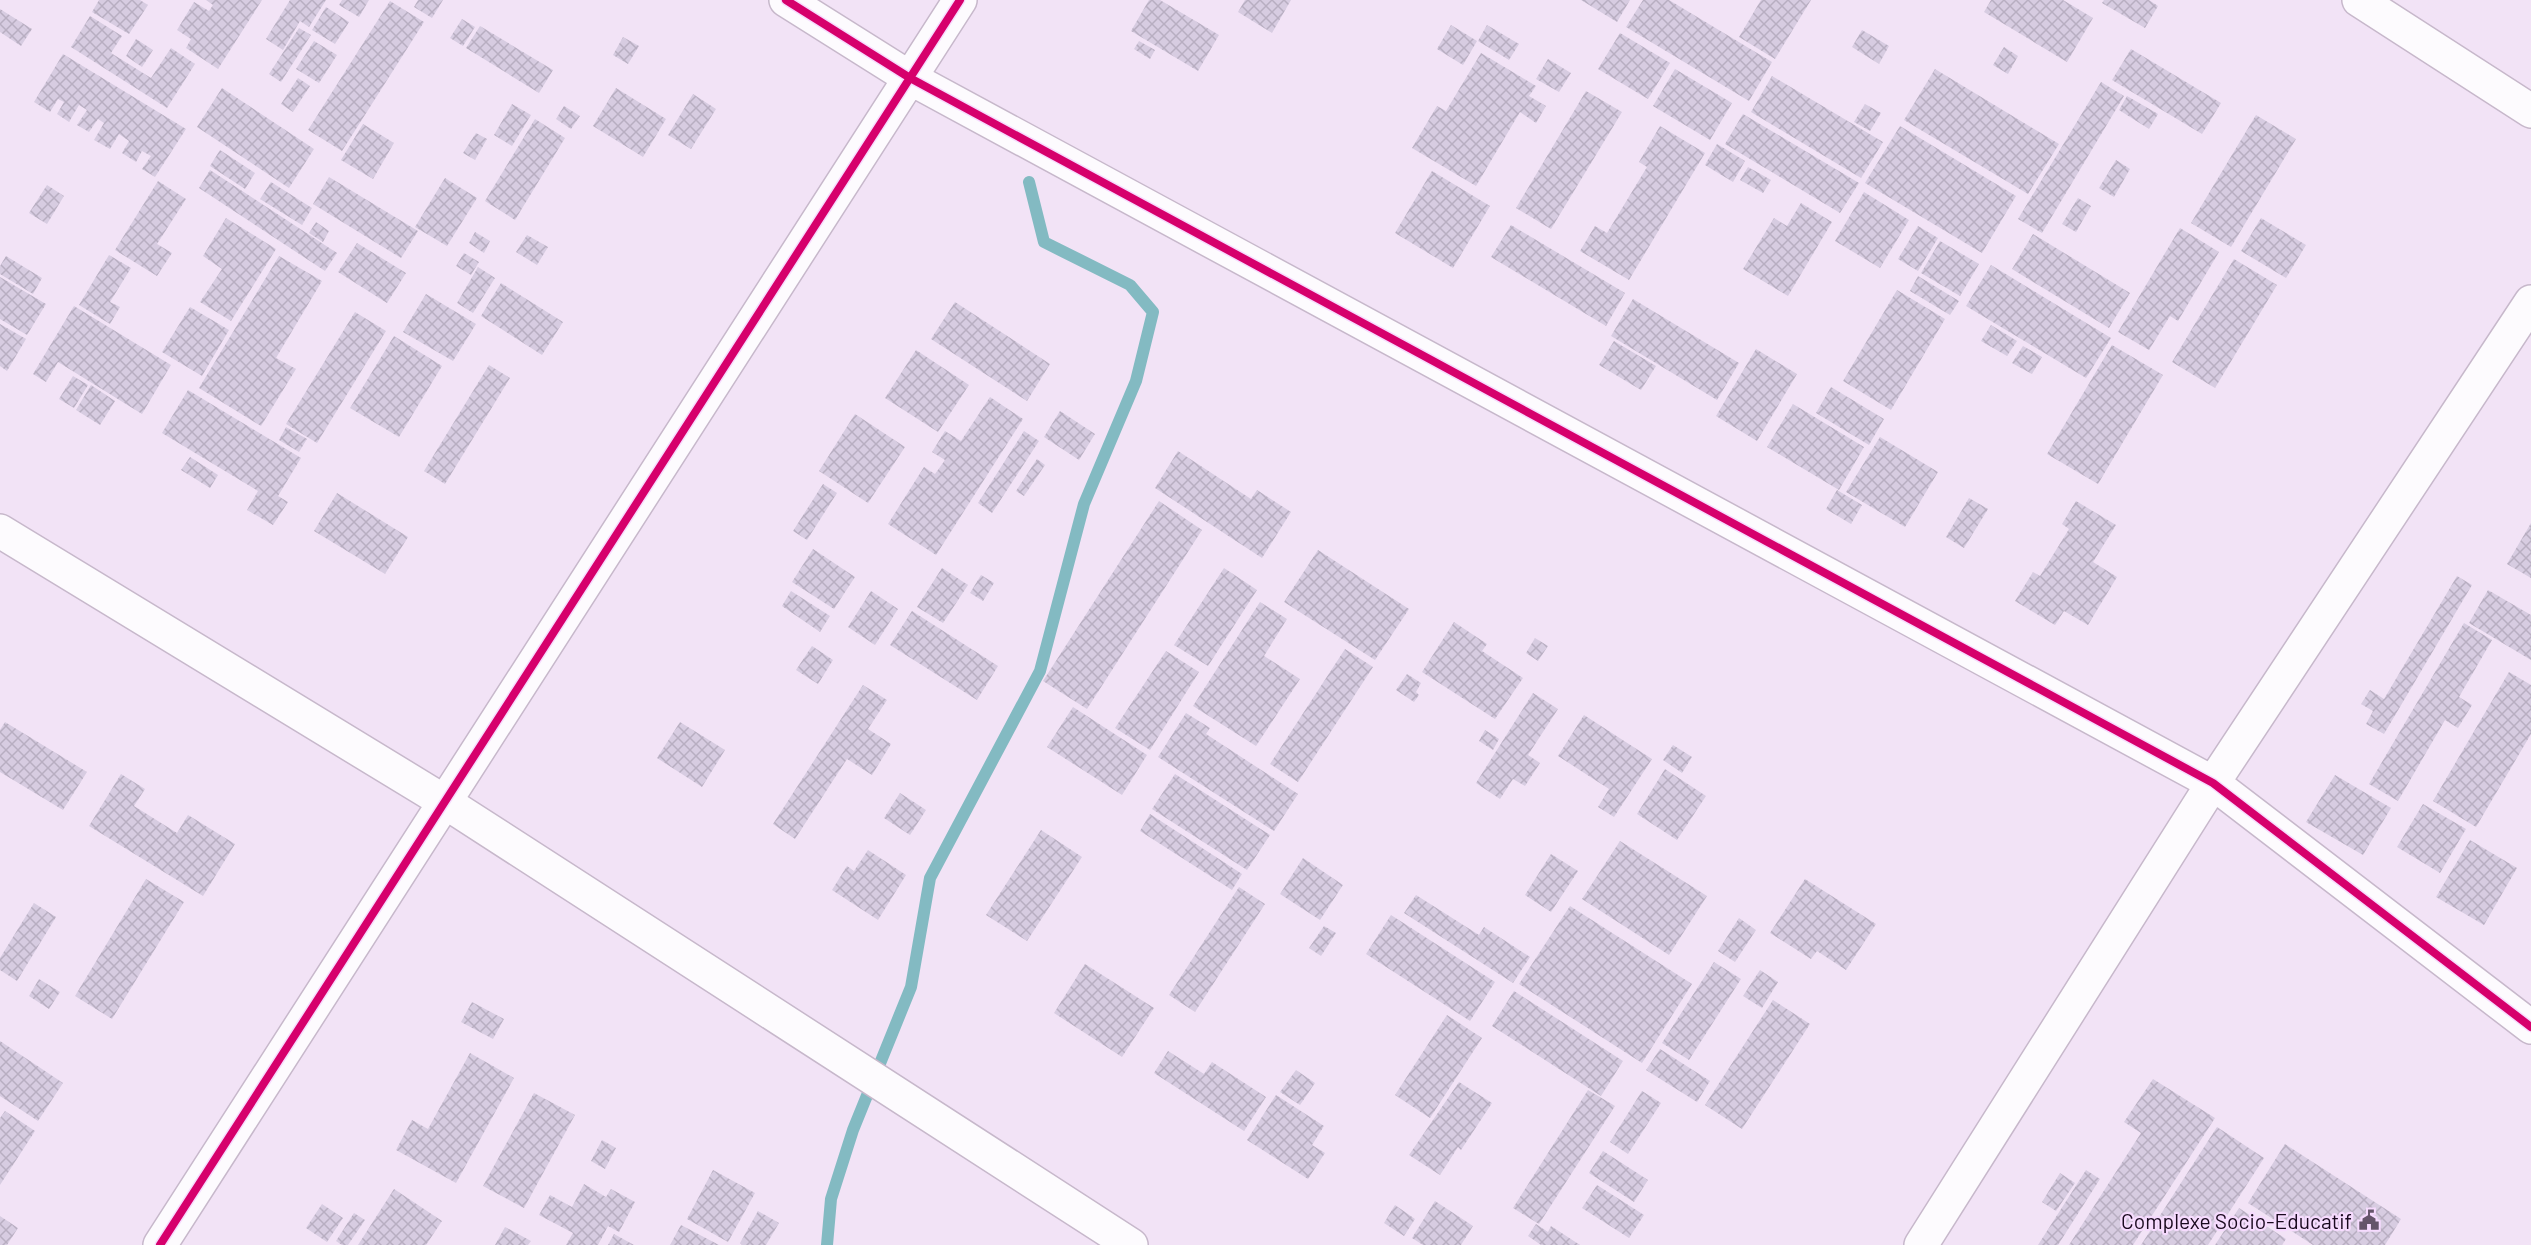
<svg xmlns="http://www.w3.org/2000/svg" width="2531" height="1245" viewBox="0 0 2531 1245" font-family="Barlow,sans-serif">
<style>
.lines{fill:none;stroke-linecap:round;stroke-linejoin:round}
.stream{stroke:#83bac2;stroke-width:12}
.building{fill:url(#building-cross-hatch)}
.minor-casing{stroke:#c7b8cb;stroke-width:36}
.minor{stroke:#fdfbfe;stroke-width:33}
.cycleway-casing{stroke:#f6dbfe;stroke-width:11}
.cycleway{stroke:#d6006c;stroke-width:8}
.labels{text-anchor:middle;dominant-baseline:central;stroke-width:4.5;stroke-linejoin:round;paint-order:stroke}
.poi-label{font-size:21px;fill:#19091e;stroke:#f6dbfe;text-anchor:end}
</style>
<defs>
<pattern id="building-cross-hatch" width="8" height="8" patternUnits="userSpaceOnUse" patternTransform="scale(1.5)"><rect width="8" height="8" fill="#d7cce1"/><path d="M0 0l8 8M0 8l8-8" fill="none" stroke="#b8aec1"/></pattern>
</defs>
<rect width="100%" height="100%" fill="#f2e3f6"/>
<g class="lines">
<path class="stream" d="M827 1245 831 1199 853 1130 911 987 930 878 1040 671 1084 504 1136 381 1153 312 1130 285 1044 242 1029 182"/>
</g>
<path class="building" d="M99 0H140L148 5 129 34 92 12Z
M206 0H262L218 69 186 48 191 39 177 30 194 2 209 11 213 5Z
M290 0H326L309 27 300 21 283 50 266 39Z
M342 0H369L359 17 339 5Z
M418 0H443L432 18 414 7Z
M1149 0H1160L1219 35 1198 71 1131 31Z
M1245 0H1291L1272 33 1238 12Z
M1581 0H1630L1617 22Z
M1643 0H1669L1772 62 1749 101 1626 27Z
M1761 0H1811L1775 59 1739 37Z
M1991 0H2063L2093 18 2067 62 1984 12Z
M2104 0H2149L2158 6 2145 28 2102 3Z
M390 1 424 22 342 151 308 130Z
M326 7 349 22 335 44 312 30Z
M0 9 32 29 21 46 0 32Z
M90 16 122 36 111 53 151 78 171 48 195 64 167 108 71 47Z
M462 19 475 27 463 46 450 38Z
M1451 25 1477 41 1463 65 1437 49Z
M1487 25 1519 44 1509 60 1478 41Z
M480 26 553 70 539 93 466 48Z
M299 28 311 35 281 82 269 74Z
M1862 30 1889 46 1879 64 1852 47Z
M1620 33 1670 63 1648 99 1598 69Z
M623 37 639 46 628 64 613 55Z
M136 39 153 50 142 67 126 56Z
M314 41 337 55 319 83 296 69Z
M1139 41 1155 50 1150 59 1134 49Z
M2004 47 2018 56 2008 74 1993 65Z
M2131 49 2221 103 2202 134 2112 80Z
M1481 53 1536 86 1529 96 1546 106 1536 123 1520 112 1476 186 1412 148 1437 106 1446 111Z
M63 54 186 129 155 177 142 169 151 156 142 151 136 162 122 153 129 141 119 134 110 149 94 140 104 123 98 119 89 132 77 125 87 110 79 105 69 122 57 114 64 102 58 99 50 112 34 102Z
M1548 59 1571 73 1559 92 1536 79Z
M1675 69 1732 103 1710 140 1653 106Z
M1935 69 2059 144 2028 194 1904 120Z
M1772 76 1883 142 1861 178 1751 112Z
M298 78 310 86 293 112 281 104Z
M2101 82 2124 96 2042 233 2018 219Z
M222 88 314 149 289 188 197 127Z
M616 88 666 119 643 157 593 126Z
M1586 91 1622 112 1551 229 1516 208Z
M693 94 716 109 691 149 668 135Z
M2127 96 2158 114 2149 129 2119 110Z
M512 104 531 115 512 146 494 135Z
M1865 104 1881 113 1870 131 1854 122Z
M564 106 580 116 571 129 556 119Z
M1743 114 1859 183 1840 213 1725 144Z
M2256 115 2296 139 2231 247 2191 223Z
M535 119 565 138 515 220 485 201Z
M363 124 394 143 373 179 341 160Z
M1660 126 1705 153 1629 280 1580 251 1595 226 1607 233 1647 167 1639 162Z
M1900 126 2016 196 1982 253 1865 183Z
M476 133 487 139 475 160 463 153Z
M1717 144 1745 161 1733 182 1705 165Z
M220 150 255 173 245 189 210 166Z
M2116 160 2130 169 2114 197 2099 188Z
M1748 167 1771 180 1763 193 1740 180Z
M210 170 337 253 325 271 199 188Z
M1432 171 1490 206 1453 268 1395 233Z
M329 177 418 231 401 258 313 204Z
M445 178 477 198 447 246 415 227Z
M158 181 186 199 157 244 172 253 157 276 115 250Z
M271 182 312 208 302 225 260 199Z
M47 185 64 196 47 224 29 213Z
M1864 192 1909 220 1880 268 1835 241Z
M2078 198 2091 206 2076 232 2062 224Z
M1801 203 1832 222 1788 296 1743 269 1774 218 1787 226Z
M226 218 276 249 231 321 200 302 222 269 203 256Z
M2261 218 2306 245 2286 278 2241 251Z
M316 222 329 231 323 242 309 233Z
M1511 225 1625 293 1606 326 1491 257Z
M1918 226 1938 238 1918 271 1898 259Z
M2180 228 2219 252 2178 321 2170 316 2149 350 2118 332Z
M475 232 490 241 484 253 469 243Z
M2033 234 2130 293 2109 328 2012 269Z
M527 235 548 247 537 265 516 252Z
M1940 241 1979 264 1960 296 1921 273Z
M357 243 406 273 387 303 338 272Z
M464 253 479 262 471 275 456 266Z
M109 255 131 268 110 302 120 307 110 324 79 305Z
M6 256 42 278 33 294 0 274V266Z
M279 256 322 281 276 358 296 369 261 426 199 388Z
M2234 259 2277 285 2215 388 2172 362Z
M1991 265 2111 338 2086 378 1966 306Z
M478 267 495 278 473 313 457 303Z
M1918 276 1959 301 1950 315 1910 291Z
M0 277 46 304 27 335 0 319Z
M501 283 563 322 542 355 481 316Z
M1897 290 1945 319 1891 410 1843 381Z
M426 294 476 324 453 361 403 332Z
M1633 299 1739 363 1717 400 1611 336Z
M955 302 1050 364 1027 401 931 339Z
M74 306 171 365 142 414 58 362 46 382 33 374Z
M190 307 229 330 202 376 162 352Z
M355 312 386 331 317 443 286 424Z
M0 324 26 339 7 371 0 366Z
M1991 325 2017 341 2007 356 1981 341Z
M394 336 442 366 399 437 350 408Z
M1614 341 1656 366 1641 390 1599 365Z
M2112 345 2163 375 2098 484 2047 454Z
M2023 346 2042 357 2032 374 2012 363Z
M1756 349 1797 374 1757 441 1716 416Z
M916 350 969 385 938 432 885 398Z
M489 365 510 378 445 484 424 471Z
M73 376 88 385 74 408 59 399Z
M91 385 115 401 100 425 76 410Z
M1831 387 1884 419 1869 445 1816 413Z
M188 390 301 458 278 496 288 502 273 525 247 510 258 491 162 433Z
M990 397 1023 419 936 555 888 524 924 467 935 474 945 460 932 452 945 431 961 441Z
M1793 404 1864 447 1839 490 1767 447Z
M1060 411 1095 434 1079 460 1044 437Z
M855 414 905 447 868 503 819 471Z
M286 427 307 439 299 452 279 440Z
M1024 431 1039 441 992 513 978 503Z
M1880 437 1938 472 1905 527 1846 492Z
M1178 451 1251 499 1257 490 1291 512 1262 558 1155 488Z
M190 457 218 475 210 488 181 470Z
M1037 459 1045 465 1024 496 1016 491Z
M823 484 837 493 807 540 793 531Z
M1837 490 1862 505 1851 524 1826 509Z
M337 493 408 537 385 574 314 531Z
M1969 498 1988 509 1964 548 1946 537Z
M1159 501 1202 530 1087 709 1043 681Z
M2076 501 2116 525 2093 562 2117 577 2088 625 2064 611 2055 625 2015 601 2033 572 2040 576 2069 529 2062 524Z
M2531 523V578L2507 564Z
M813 549 855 577 834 609 792 582Z
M1318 550 1409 609 1375 660 1284 602Z
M942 568 968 585 943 623 917 607Z
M1224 568 1257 590 1208 666 1174 645Z
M981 575 994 583 983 601 970 593Z
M2457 576 2472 585 2384 734 2366 724 2373 711 2361 704 2370 690 2384 699Z
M2488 590 2531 615V660L2469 623Z
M791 591 830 616 820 632 782 606Z
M871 591 898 609 875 645 848 627Z
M1260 602 1287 619 1264 656 1300 679 1256 746 1193 706Z
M912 611 998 666 977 700 890 645Z
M1454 622 1487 644 1482 651 1523 678 1495 719 1422 672Z
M2464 623 2492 640 2459 697 2472 705 2458 728 2445 720 2398 801 2369 784Z
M1535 638 1548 646 1538 661 1526 653Z
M812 646 833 660 818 684 796 670Z
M1345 649 1373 667 1298 782 1270 764Z
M1166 651 1199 672 1150 750 1115 728Z
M2509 672 2531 685V734L2476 827 2433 801Z
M1407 674 1421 683 1416 692 1419 695 1414 702 1396 690Z
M863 685 887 700 868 729 891 744 872 775 847 759 795 839 773 824Z
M1533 693 1558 709 1528 755 1540 763 1525 786 1513 779 1500 799 1476 783Z
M1073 707 1147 755 1122 795 1047 747Z
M1186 713 1210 728 1206 734 1298 794 1274 831 1158 757Z
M1584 715 1652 759 1614 817 1598 807 1609 789 1558 756Z
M5 722 87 772 63 810 0 772V730Z
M680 722 725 750 702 787 657 758Z
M1485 730 1499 739 1493 750 1479 741Z
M1673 745 1692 757 1682 773 1663 760Z
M1665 769 1706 796 1677 840 1637 814Z
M121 774 145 789 134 806 177 833 188 815 235 844 203 896 89 826Z
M1175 774 1270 835 1247 870 1152 809Z
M2335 775 2391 808 2363 855 2306 822Z
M900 793 926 810 910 835 884 818Z
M2423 804 2466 829 2440 873 2397 847Z
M1150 814 1242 874 1232 890 1140 831Z
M1041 830 1082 857 1027 941 986 915Z
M2470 840 2517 868 2484 925 2436 897Z
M1620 841 1707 896 1669 955 1582 899Z
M868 850 906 875 878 920 832 890 847 866 854 871Z
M1551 854 1578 871 1551 912 1525 895Z
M1303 858 1343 885 1320 920 1280 894Z
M146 879 184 902 112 1019 75 996Z
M1805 879 1876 924 1846 970 1817 951 1811 959 1770 933Z
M1239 887 1265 904 1195 1012 1169 995Z
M1416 895 1479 935 1484 927 1530 957 1513 983 1404 913Z
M34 903 56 917 17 981 0 970V958Z
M1570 906 1692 984 1642 1063 1519 984Z
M1391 915 1495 982 1470 1021 1366 954Z
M1739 918 1756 930 1735 962 1718 951Z
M1324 926 1336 933 1321 956 1309 948Z
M1714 962 1741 979 1689 1060 1662 1043Z
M1085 964 1154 1008 1122 1057 1054 1013Z
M1760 970 1778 982 1762 1008 1743 996Z
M39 979 60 992 49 1009 29 996Z
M1514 991 1623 1061 1601 1096 1492 1026Z
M1773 1000 1810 1024 1742 1129 1705 1105Z
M472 1002 504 1019 493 1039 461 1022Z
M1447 1015 1482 1038 1430 1118 1395 1095Z
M0 1041 63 1083 38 1121 0 1096Z
M1660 1049 1710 1081 1697 1102 1646 1070Z
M1168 1051 1204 1074 1212 1062 1266 1097 1244 1131 1154 1073Z
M470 1053 514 1078 456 1183 396 1150 412 1120 428 1129Z
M1296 1070 1315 1083 1300 1105 1280 1092Z
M2153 1079 2215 1118 2133 1245H2069L2141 1133 2124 1122Z
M1459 1082 1492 1103 1461 1150 1458 1147 1440 1175 1409 1155Z
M1588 1090 1615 1106 1539 1224 1513 1208Z
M1642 1091 1661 1103 1628 1154 1610 1142Z
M534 1093 575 1115 524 1208 483 1186Z
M1276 1095 1324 1126 1312 1145 1325 1153 1308 1179 1247 1140Z
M5 1111 35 1131 0 1185V1118Z
M2217 1127 2264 1158 2208 1245H2141Z
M602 1140 616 1148 605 1169 591 1161Z
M2285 1144 2401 1219 2385 1245H2313L2248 1203Z
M1603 1151 1648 1180 1634 1202 1589 1173Z
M713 1170 755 1193 728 1242 687 1219Z
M2086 1170 2100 1179 2058 1245H2038Z
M2060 1173 2075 1183 2056 1211 2042 1202Z
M584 1184 606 1197 611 1189 635 1202 619 1232 608 1226 598 1245H566L573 1233 539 1215 550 1195 572 1207Z
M1597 1185 1644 1215 1629 1238 1582 1208Z
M394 1189 442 1221 426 1245H358Z
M1435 1201 1473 1226 1461 1245H1423L1412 1238Z
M322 1204 343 1218 327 1242 306 1228Z
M1395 1205 1415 1219 1404 1236 1384 1223Z
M2239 1208 2286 1239 2282 1245H2215Z
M758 1211 779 1223 766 1245H742L740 1243Z
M354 1213 365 1220 348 1245H342L336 1241Z
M0 1216 18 1228 7 1245H0Z
M1536 1224 1548 1232 1551 1226 1580 1245H1541L1528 1236Z
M681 1225 719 1245H670Z
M505 1227 531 1241 528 1245H495Z
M614 1234 634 1245H608Z"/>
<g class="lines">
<g class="minor-casing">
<path id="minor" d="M786 0 910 78 2213 783 2531 1027
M2359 0 2531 111
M0 531 445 802 1131 1245
M160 1245 960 0
M1921 1245 2213 783 2531 302"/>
</g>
<use href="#minor" class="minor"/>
<g class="cycleway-casing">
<path id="cycleway" d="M786 0 910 78 2213 783 2531 1027
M160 1245 960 0"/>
</g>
<use href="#cycleway" class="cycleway"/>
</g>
<defs>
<g id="civic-bare" transform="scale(1.62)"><path d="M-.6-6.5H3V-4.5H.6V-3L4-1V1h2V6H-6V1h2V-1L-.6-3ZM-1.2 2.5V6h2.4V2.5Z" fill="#65556a" stroke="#f6dbfe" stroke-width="2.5" paint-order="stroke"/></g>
</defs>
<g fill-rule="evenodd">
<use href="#civic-bare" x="2369" y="1220"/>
</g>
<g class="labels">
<g class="poi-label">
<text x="2352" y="1220">Complexe Socio-Educatif</text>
</g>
</g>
</svg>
